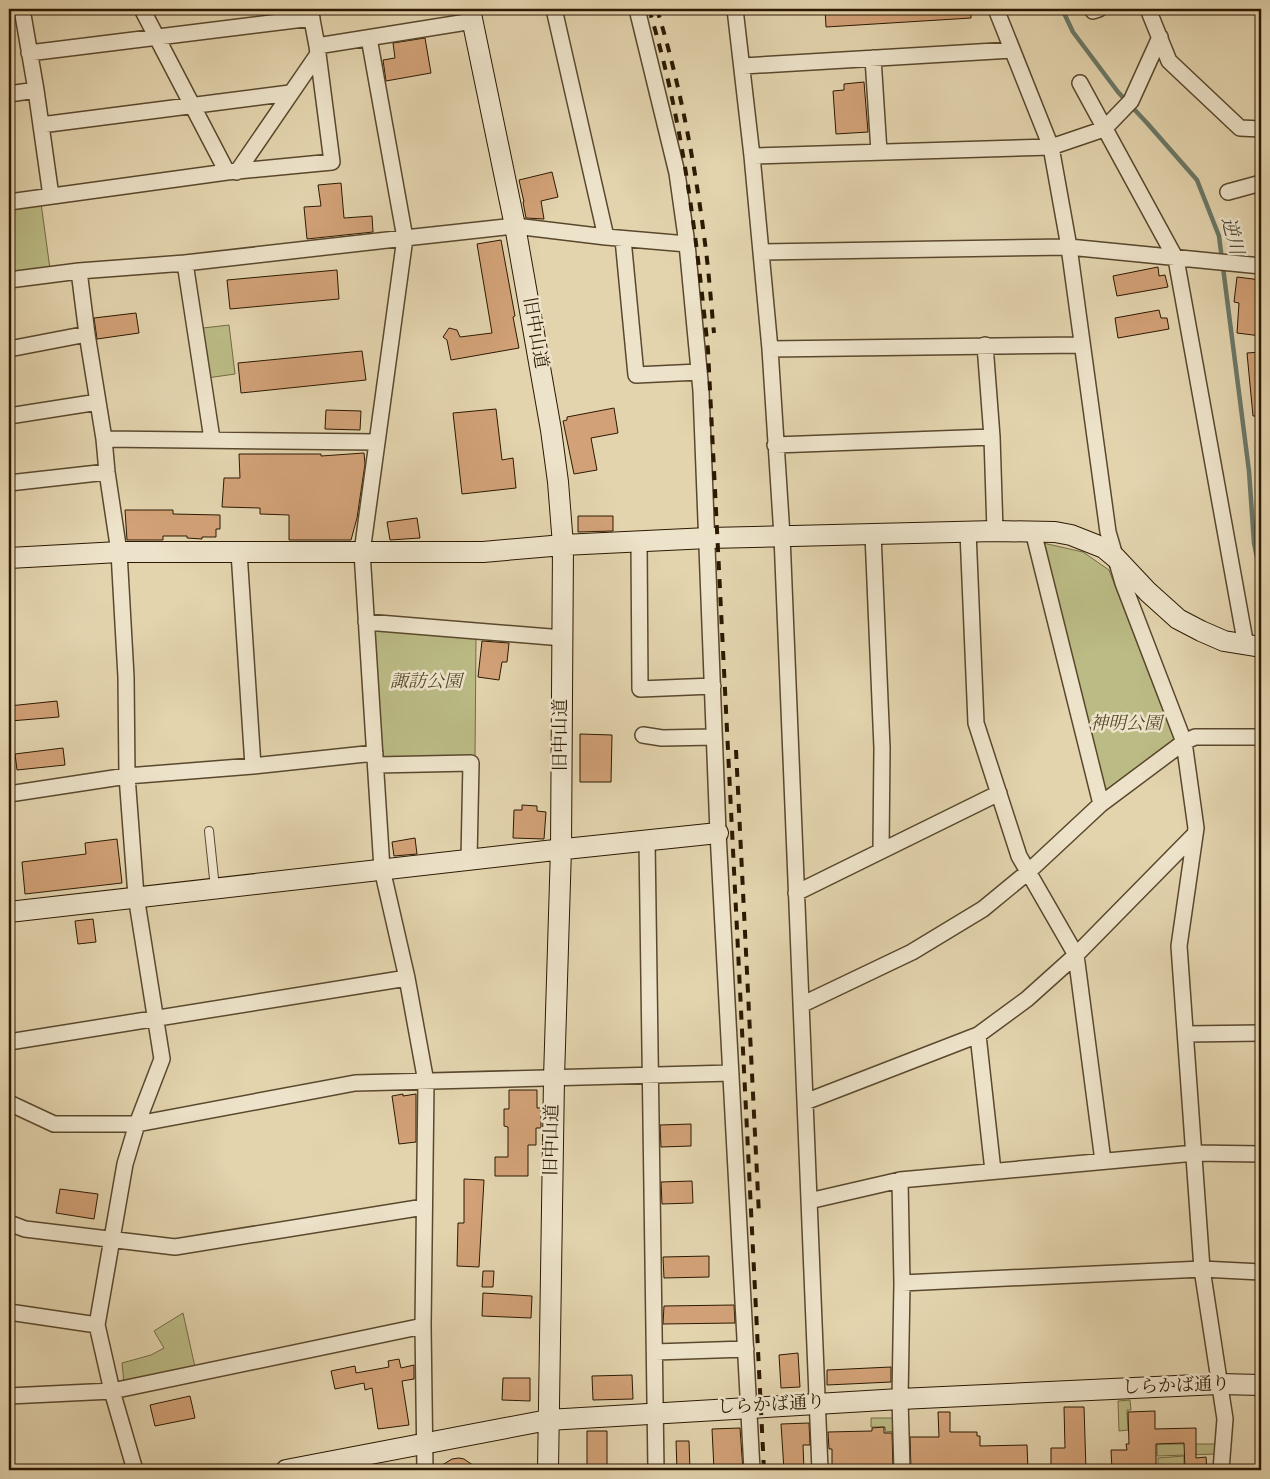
<svg xmlns="http://www.w3.org/2000/svg" width="1270" height="1479" viewBox="0 0 1270 1479" font-family="'Sorts Mill Goudy','Noto Serif JP',serif">
<style>
.green{fill:#bbbb85;stroke:#746a44}
.lines{fill:none;stroke-linecap:round;stroke-linejoin:round}
.stream{stroke:#6b7867;stroke-width:4.5}
.building{fill:#d2a177;stroke:#2c1902}
.lane-casing{stroke:#5a482d;stroke-width:10}
.street-casing{stroke:#5a482d;stroke-width:18}
.secondary-casing{stroke:#2c1902;stroke-width:22}
.lane{stroke:#ede3ca;stroke-width:8}
.street{stroke:#ede3ca;stroke-width:15}
.secondary{stroke:#ede3ca;stroke-width:20}
.rail{stroke:#2c1902;stroke-width:4;stroke-dasharray:9 9;stroke-linecap:butt}
.labels{text-anchor:middle;dominant-baseline:central;stroke-width:5;stroke-linejoin:round;paint-order:stroke}
.street-label{font-size:18px;fill:#2c1902;stroke:#ede3ca}
.park-label{font-size:18px;font-style:italic;fill:#574a29;stroke:#ede3ca}
.water-label{font-size:19px;font-style:italic;fill:#4c4935;stroke:#ede3ca}
</style>
<rect width="100%" height="100%" fill="#e3d4ae"/>
<filter id="stains"><feTurbulence type="fractalNoise" baseFrequency=".004" numOctaves="4"/><feColorMatrix values="0 0 0 0 .2 0 0 0 0 .09 0 0 0 0 .02 0 0 0 .5 -.17"/></filter>
<radialGradient id="worn" r=".72"><stop offset=".6" stop-color="#630" stop-opacity="0"/><stop offset="1" stop-color="#630" stop-opacity=".3"/></radialGradient>
<path class="green" d="M41 203 50 269 9 275V207Z
M229 325 235 374 207 378 200 334 203 328Z
M1043 543 1083 552 1109 570 1174 739 1106 790 1101 789Z
M373 629 476 638 475 758H383Z
M183 1313 195 1367 124 1383 122 1363 151 1355 164 1348 154 1331Z
M1130 1400 1131 1410H1127L1128 1430 1119 1431 1118 1401Z
M871 1418H893L894 1431 886 1432 885 1427H871Z
M1157 1444H1216V1454L1157 1456Z
M1184 1456V1470H1176V1465L1158 1466V1458Z"/>
<g class="lines">
<path class="stream" d="M1062 9 1073 32 1118 92 1147 123 1197 180 1219 236 1249 471 1254 543 1261 577"/>
</g>
<path class="building" d="M825 9H971V18L826 27Z
M425 38 431 73 386 81 383 60 395 58 393 43Z
M864 82 868 132 836 134 833 91 844 90V84Z
M552 172 558 197 541 201 544 219 526 218 523 202H524L519 180Z
M341 183 344 218 372 216 373 232 307 239 304 207 321 206 318 185Z
M501 240 515 316 513 317 519 348 451 360 447 340 443 337 449 328 457 330 460 337 492 333 477 244Z
M1158 267 1159 276 1165 275 1168 287 1117 296 1113 276Z
M337 270 339 299 230 309 227 280Z
M1237 277 1261 280V336L1237 333 1239 303 1234 302Z
M1159 310 1161 318H1167L1169 329 1118 338 1115 318Z
M136 313 139 333 97 339 94 318Z
M362 351 366 380 241 393 238 363Z
M1261 352V416H1253L1247 353Z
M614 408 618 433 591 438 597 470 574 474 563 421 567 420V417Z
M496 409 502 460 513 458 516 488 462 494 453 413Z
M326 410 361 411 360 430 325 429Z
M364 453 365 464 357 518 351 540H289V515L260 514V508L222 507 224 478H240L239 454H321V456Z
M125 510H173V514L220 515V529H216V537H202V539L187 538V536H163V540H127Z
M578 516H613V531L578 532Z
M417 518 420 538 390 540 387 522Z
M482 641 509 643 507 662H502L499 680 478 677Z
M57 701 59 717 10 721 9 706Z
M580 734 612 735 611 782H580Z
M63 748 65 765 17 770 15 754Z
M522 805 537 806V811L546 812 544 839 513 838 514 810H522Z
M415 838 417 854 394 856 392 842Z
M117 839 122 883 25 894 22 862 86 854 85 843Z
M93 919 96 942 78 944 75 921Z
M509 1090H537V1108H541V1128H536V1145H528V1176H495V1157H508V1127L504 1126V1109H509Z
M403 1094V1096L416 1094V1142L399 1144 392 1096Z
M691 1124V1146L661 1147 660 1125Z
M464 1179 484 1180 479 1267 457 1266 458 1223H464Z
M692 1181 693 1203 662 1204 661 1182Z
M60 1189 98 1194 94 1219 56 1213Z
M709 1256V1277L664 1278 663 1257Z
M483 1271H494L493 1287H482Z
M483 1293 532 1296 531 1318 482 1316Z
M734 1305 735 1323 663 1324 664 1306Z
M798 1353 800 1387 781 1388 779 1355Z
M399 1359 401 1368 414 1365V1379L402 1381 409 1425 378 1429 372 1388 365 1390 364 1383 335 1389 331 1371 355 1366 356 1373 389 1367 388 1361Z
M891 1367V1382L827 1385V1370Z
M632 1375 633 1399 593 1400 592 1376Z
M503 1378H530V1401L502 1400Z
M190 1396 195 1418 155 1426 150 1405Z
M1064 1407H1084L1086 1470H1051V1448H1065Z
M1155 1411V1429L1196 1428V1458L1206 1457 1207 1470H1185L1184 1443 1156 1444V1470H1112L1111 1450H1127L1126 1444H1129L1128 1412Z
M938 1412H950V1432H977V1436H980V1446L1027 1445 1028 1470H911L910 1437H939Z
M809 1423 810 1445H803L804 1470H784L781 1424Z
M884 1427V1433H892L893 1470H832V1449H829L828 1432 872 1431V1428Z
M740 1428 743 1470H714L712 1429Z
M587 1431H607V1467H587Z
M676 1441H689L690 1470H677Z
M459 1458 464 1459 480 1470H434L452 1459Z"/>
<g class="lines">
<g class="lane-casing">
<path id="lane" d="M209 831 215 888"/>
</g>
<g class="street-casing">
<path id="street" d="M22 9 36 90 51 196
M142 9 227 172
M554 9 606 237
M637 9 677 173 687 244 701 391 718 833 752 1470
M735 9 752 156 770 349 782 536 820 1470
M996 9 1051 147 1069 247 1108 532 1123 583 1184 742 1196 828 1179 946 1202 1269 1225 1419 1221 1470
M1148 9 1169 61 1240 128 1261 129
M1093 11 1099 9
M369 38 405 238 515 226 606 237 687 244
M317 46 473 21
M29 53 312 18
M873 58 879 152
M743 66 1012 50
M1080 83 1176 259 1246 646
M9 94 36 90
M41 125 290 93
M752 156 1051 147 1104 129 1131 101 1160 37
M237 172 318 54
M1228 192 1261 183
M9 202 227 172 332 162 317 46 310 9
M623 239 636 375 699 372
M761 252 1069 247 1261 266
M185 263 212 439
M9 280 79 271
M985 345 992 437 995 531
M9 349 87 334
M770 349 1082 345
M9 416 98 402
M104 439 376 442
M775 445 992 437
M9 483 107 472
M1033 531 1101 804
M968 532 976 723 1019 856 1076 955 1103 1161
M873 534 882 748 881 851
M639 541 640 689 713 686
M239 552 253 766
M366 622 563 638
M643 735 662 738 714 737
M376 765 471 763 469 859
M9 794 127 776 253 766 375 753
M647 840 656 1470
M796 893 999 793
M801 1005 912 952 983 909 1028 872 1101 804 1184 742 1195 737H1261
M1186 1034 1261 1033
M978 1035 993 1171
M9 1042 407 978
M805 1102 978 1035 1027 999 1076 955 1195 834
M9 1103 54 1124H137L355 1083 731 1073
M900 1180 902 1283 900 1399 902 1470
M809 1201 900 1180 1195 1153 1261 1154
M9 1223 25 1229 175 1247 424 1207
M902 1283 1202 1269 1261 1272
M9 1312 97 1325
M655 1352 746 1349
M9 1396 112 1391 423 1326
M135 1470 112 1391 97 1325 125 1164 137 1124 162 1059 136 896 127 776 126 677 119 552 107 472 104 439 87 334 79 271 185 263 405 238 362 552 382 869 407 978 426 1082 423 1326 425 1470"/>
</g>
<g class="secondary-casing">
<path id="secondary" d="M470 9 515 226 551 430 558 482 563 545 561 849 554 1078 548 1470
M9 558 119 552H483L563 545 708 538 995 531 1055 532 1071 535 1104 548 1116 558 1148 592 1178 619 1201 631 1224 641 1261 647
M9 912 546 851 718 833
M286 1470 548 1420 900 1399 1219 1384 1261 1385"/>
</g>
<use href="#lane" class="lane"/>
<use href="#street" class="street"/>
<use href="#secondary" class="secondary"/>
<path class="rail" d="M649 9C683 120 696 235 708 350L764 1470
M657 9C680 84 695 164 705 243 709 273 711 303 714 333
M736 750 759 1215"/>
</g>
<g class="labels">
<g class="street-label">
<text transform="translate(534 333) rotate(80)">旧中山道</text>
<text transform="translate(562 735) rotate(-90)">旧中山道</text>
<text transform="translate(553 1140) rotate(-89)">旧中山道</text>
<text transform="translate(1176 1387) rotate(-2)">しらかば通り</text>
<text transform="translate(771 1406) rotate(-3)">しらかば通り</text>
</g>
<g class="park-label">
<text x="426" y="683">諏訪公園</text>
<text x="1126" y="725">神明公園</text>
</g>
<g class="water-label">
<text transform="translate(1231 236) rotate(76)">逆川</text>
</g>
</g>
<rect width="1270" height="1479" fill="none" stroke="#e3d4ae" stroke-width="30"/>
<rect x="10" y="10" width="1250" height="1459" fill="none" stroke="#2c1902" stroke-width="2.5"/>
<rect x="15" y="15" width="1240" height="1449" fill="none" stroke="#2c1902"/>
<rect width="100%" height="100%" filter="url(#stains)"/>
<rect width="100%" height="100%" fill="url(#worn)"/>
</svg>
